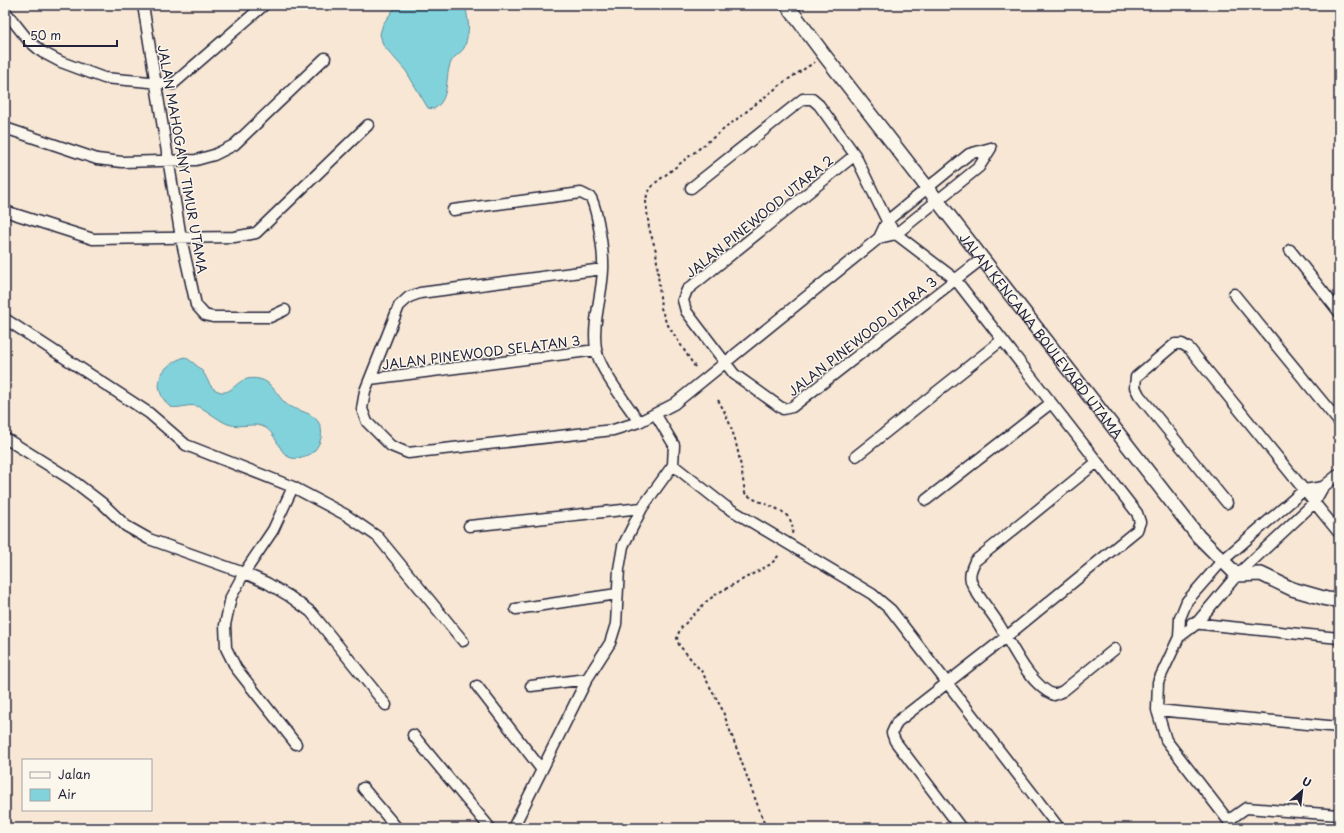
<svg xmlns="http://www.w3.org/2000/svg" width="1344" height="833" viewBox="0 0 1344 833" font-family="'Playpen Sans',sans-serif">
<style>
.water{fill:#82d2dc;stroke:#5c8c9c}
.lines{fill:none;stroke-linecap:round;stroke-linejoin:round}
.minor-casing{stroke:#22223b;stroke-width:13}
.tertiary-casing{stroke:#22223b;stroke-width:16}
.path{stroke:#22223b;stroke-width:2;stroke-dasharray:3 3;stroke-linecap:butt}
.minor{stroke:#fbf7ec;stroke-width:10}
.tertiary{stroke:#fbf7ec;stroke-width:13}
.labels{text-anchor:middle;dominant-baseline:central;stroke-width:3;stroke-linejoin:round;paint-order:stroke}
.street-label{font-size:13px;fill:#22223b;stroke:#fbf7ec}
</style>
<rect width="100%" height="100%" fill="#f7e7d4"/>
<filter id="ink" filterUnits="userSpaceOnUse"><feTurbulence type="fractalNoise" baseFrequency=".025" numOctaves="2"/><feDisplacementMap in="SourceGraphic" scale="8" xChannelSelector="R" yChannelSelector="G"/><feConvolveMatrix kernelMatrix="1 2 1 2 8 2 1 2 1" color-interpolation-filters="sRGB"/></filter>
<g filter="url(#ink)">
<path class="water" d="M394 5H466C466 14 470 24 468 33 467 37 466 44 464 48 461 53 454 56 451 62 444 78 451 98 434 109L428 108 406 71 383 45 380 34 383 24 394 9Z
M185 357C191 361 198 366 203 372 208 379 209 388 218 391 230 396 235 383 244 380 249 378 254 378 259 379 271 381 277 395 285 403 292 410 304 410 312 416 326 425 323 442 313 452 310 455 306 456 302 457 280 465 280 437 266 428 255 421 240 429 228 424 217 420 207 409 196 406 188 404 179 409 170 407 150 387 159 365 185 357Z"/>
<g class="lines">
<g class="minor-casing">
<path id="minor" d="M143 5 181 238 196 305 205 315 213 317H270L285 310
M5 11 28 40 42 52 61 62 104 78 173 84 264 5
M5 128 97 159 122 162 196 160 214 155 234 145 325 58
M855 155 687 290 683 300 686 311 734 374 783 409 792 407 983 258
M691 188 803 99H812L819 105 855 155 887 221 896 234 955 279 1137 513 1140 522 1137 530 1006 637 897 722 892 733 895 741 961 828
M453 210 581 193 591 198C598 212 604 253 603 270 602 296 592 322 596 349 599 369 627 404 639 422
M5 211 93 239 234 237 256 233 368 125
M879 238 887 221 969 154 991 148
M1290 250 1339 312
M603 269 420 293 409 297 399 306 365 391 362 409 367 422 391 446 408 453 613 430 639 422 674 404 879 238 896 234 979 167 991 148
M1234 294 1339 422
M5 319 149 413 186 445 293 487 346 515 378 537 463 641
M370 379 596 350
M5 438 72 480 102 503 126 526 149 539 244 573 267 583 289 596 311 612 386 705
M856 456 1002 340
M1097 462 975 561C972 568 969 573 971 581 975 594 991 611 998 623 1012 645 1029 685 1054 695L1063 691 1115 649
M673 465 725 506 872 594 891 610 1059 828
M293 487 273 530 244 573 231 597 225 625 226 648 236 668 296 744
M926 500 1051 403
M1227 503 1139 395 1135 387 1136 377 1175 344H1182L1189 348 1339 533
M469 526 642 508
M516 609 617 594
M1192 623 1339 638
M1179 637 1195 625 1237 575 1314 503 1323 487 1339 474
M477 686 542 770
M531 686 587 679
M1157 710 1339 727
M413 735 490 828
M363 788 397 828
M1229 820 1246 808 1339 815
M513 828 587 679 610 643 616 624 619 569 623 546 642 508 673 465 674 445 656 415
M1234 828 1166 740 1157 710 1158 682 1179 637 1180 618 1187 601 1222 561 1304 490 1323 487"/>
</g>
<g class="tertiary-casing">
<g id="tertiary">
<path id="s1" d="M787 5 825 56 1198 536 1237 575 1261 574 1292 589 1327 599 1339 600"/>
</g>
</g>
<path class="path" d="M695 367 666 322 661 308 656 251 649 228 646 202 647 194 654 184 784 82 815 62
M718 400C736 430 740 459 745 493 759 507 797 506 792 534
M766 828 722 709 702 672 679 645 677 638 680 629 707 601 718 593 771 564 780 554"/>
<use href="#minor" class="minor"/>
<use href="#tertiary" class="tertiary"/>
</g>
</g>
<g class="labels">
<g class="street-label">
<text transform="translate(183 159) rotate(80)">JALAN MAHOGANY TIMUR UTAMA</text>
<text transform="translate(759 216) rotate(-39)">JALAN PINEWOOD UTARA 2</text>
<text stroke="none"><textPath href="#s1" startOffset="417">JALAN KENCANA BOULEVARD UTAMA</textPath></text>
<text transform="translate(862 336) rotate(-38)">JALAN PINEWOOD UTARA 3</text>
<text transform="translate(481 352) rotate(-7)">JALAN PINEWOOD SELATAN 3</text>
</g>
</g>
<rect width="1344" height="833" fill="none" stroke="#fbf7ec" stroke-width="20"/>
<rect x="10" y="10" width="1324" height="813" fill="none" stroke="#22223b" stroke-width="1.5" filter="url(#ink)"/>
<rect x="22" y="759" width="130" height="52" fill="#fbf7ec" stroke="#a4a2a5"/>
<rect x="30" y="772" width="20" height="6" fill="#fbf7ec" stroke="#a4a2a5"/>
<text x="58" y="779" font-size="12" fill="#22223b">Jalan</text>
<rect x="30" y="789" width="20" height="12" fill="#82d2dc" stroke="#a4a2a5"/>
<text x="58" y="799" font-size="12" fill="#22223b">Air</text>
<g transform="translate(1302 791) rotate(28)" stroke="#fbf7ec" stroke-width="3" paint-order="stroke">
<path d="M0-3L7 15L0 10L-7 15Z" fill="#22223b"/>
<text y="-6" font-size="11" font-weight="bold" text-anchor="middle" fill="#22223b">U</text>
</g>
<path d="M24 40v6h93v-6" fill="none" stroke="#22223b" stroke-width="2"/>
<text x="30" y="40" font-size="12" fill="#22223b" stroke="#fbf7ec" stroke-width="3" paint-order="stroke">50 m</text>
</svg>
